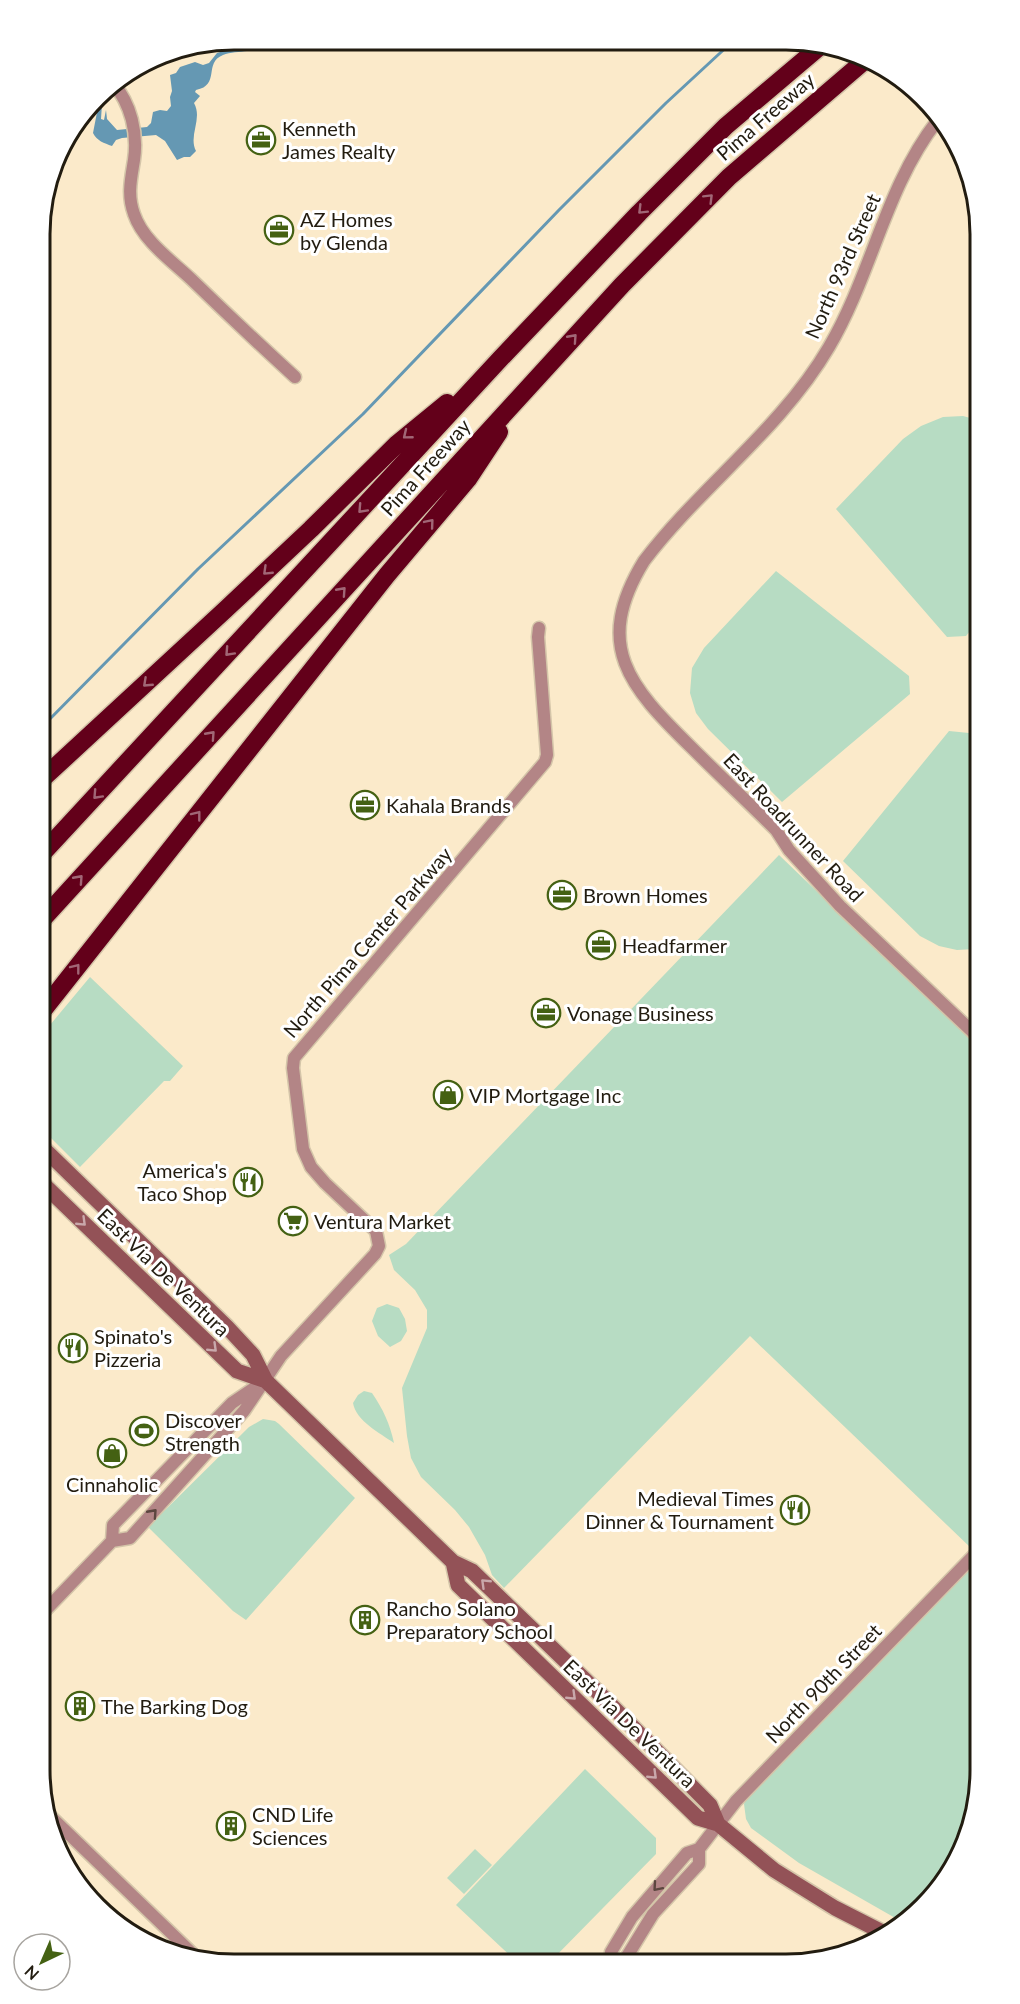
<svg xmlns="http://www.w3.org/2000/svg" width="1020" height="2004" viewBox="0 0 1020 2004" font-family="Lato,sans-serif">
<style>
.green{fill:#b7dcc3}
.water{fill:#6598b3}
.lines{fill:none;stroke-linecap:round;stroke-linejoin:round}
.stream{stroke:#6598b3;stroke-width:3}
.street-casing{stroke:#d4c5a9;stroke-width:15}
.secondary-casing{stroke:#d4c5a9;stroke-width:18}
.highway-casing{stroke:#d4c5a9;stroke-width:21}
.street{stroke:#b38586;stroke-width:12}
.secondary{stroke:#935257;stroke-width:15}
.highway{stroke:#63001a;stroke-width:18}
.oneway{stroke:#a16676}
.oneway2{stroke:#c9a8ab}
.oneway3{stroke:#5c463f}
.labels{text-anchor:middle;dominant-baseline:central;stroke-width:6;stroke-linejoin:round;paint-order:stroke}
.street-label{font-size:20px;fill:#221c10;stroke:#fff}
.poi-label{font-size:20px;fill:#221c10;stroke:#fff;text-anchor:start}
.rim{fill:none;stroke:#221c10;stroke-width:3}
</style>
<rect width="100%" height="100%" fill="#fbeaca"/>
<path class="green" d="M963 416 981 421V617L966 636 947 637 836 509 903 439 921 426 943 417Z
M776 571 909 676 910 694 782 802 708 729 696 713 690 693 692 668 704 648Z
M949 731 969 733 981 747V947L975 949 957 950 939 946 920 936 843 861Z
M779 855 981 1049V1540L972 1549 750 1336 504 1588 492 1575 485 1555 469 1527 455 1510 421 1477 411 1458 407 1436 402 1388 427 1328V1310L415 1290 394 1270 389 1255 406 1244Z
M90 977 183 1066 170 1081H164L80 1167 40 1127V1037Z
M387 1304 399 1308 405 1319 407 1331 401 1341 390 1347 378 1336 372 1321 377 1308Z
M364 1391 372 1393C383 1409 390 1424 394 1443 380 1433 356 1421 353 1403L358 1395Z
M263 1419 275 1421 279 1424 355 1498 246 1620 233 1611 148 1527 249 1427Z
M981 1556V1783L966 1844 941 1889 904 1923 799 1863 751 1828 746 1819 744 1804 746 1799Z
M585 1769 656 1838V1854L548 1964H519L456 1905Z
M475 1849 492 1865 464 1894 447 1878Z"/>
<path class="water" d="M252 39H257L247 51C240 52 230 52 223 55 203 63 221 85 196 90L195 92 200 96 194 103C203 119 188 135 196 151L190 157H184L177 160 165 141 156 135 122 138 116 140 112 146C104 143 97 141 93 133L99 102 102 104 101 119 104 120 106 110 107 119 117 130 147 127 151 123 153 112 160 110 167 111 171 106 170 97 172 91 170 75 176 73 180 67 195 62 203 65 209 63 217 53 230 49V45C239 45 247 49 252 39Z"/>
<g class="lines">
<path class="stream" d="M40 729 198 569 363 414 559 210 666 103 732 42"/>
<g class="street-casing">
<path id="street" d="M113 83C131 104 138 133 134 160 131 179 127 195 134 214 143 241 172 261 191 279 225 312 260 345 295 377
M937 121C885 188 872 274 829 347 781 429 701 486 644 561 592 646 630 687 691 747 719 775 748 802 776 830L789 850 840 906 981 1040
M112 1541 113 1525 232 1403 260 1384
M39 1617 112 1541 130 1538 244 1411 281 1356 375 1254 379 1246 376 1231 325 1183 311 1167 303 1149 293 1068 294 1058 545 762 547 755 538 637 539 628
M46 1812 200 1961
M615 1964 626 1958 653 1914 699 1864V1849L736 1801 981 1548
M615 1964 611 1952 632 1917 687 1853 699 1849"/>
</g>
<g class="secondary-casing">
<path id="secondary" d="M40 1145 227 1327 253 1355 266 1381 453 1562 472 1571 607 1701 710 1805 718 1824
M40 1181 237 1371 266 1381
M453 1562 458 1585 698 1818 718 1824 774 1870 798 1885 835 1908 888 1935"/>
</g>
<g class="highway-casing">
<path id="highway" d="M40 781 225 610 311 529 397 444 447 403
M40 856 501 358 639 213 726 126 824 43
M40 922 622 285 729 177 863 62
M40 1014 387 575 468 479 499 432"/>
</g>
<use href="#street" class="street"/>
<use href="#secondary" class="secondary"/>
<use href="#highway" class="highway"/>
</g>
<defs><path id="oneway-chevron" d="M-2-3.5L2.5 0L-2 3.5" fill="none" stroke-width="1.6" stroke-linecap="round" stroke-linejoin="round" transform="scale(1.5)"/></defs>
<g class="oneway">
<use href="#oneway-chevron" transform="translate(709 198) rotate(-45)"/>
<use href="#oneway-chevron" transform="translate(642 210) rotate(135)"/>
<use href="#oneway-chevron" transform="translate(573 338) rotate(-48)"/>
<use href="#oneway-chevron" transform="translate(407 435) rotate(141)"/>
<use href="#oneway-chevron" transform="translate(362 509) rotate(133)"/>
<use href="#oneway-chevron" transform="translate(430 523) rotate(-50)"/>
<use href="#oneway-chevron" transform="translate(267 571) rotate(136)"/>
<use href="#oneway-chevron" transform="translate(342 591) rotate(-48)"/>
<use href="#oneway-chevron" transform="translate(229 652) rotate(133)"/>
<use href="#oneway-chevron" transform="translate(147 683) rotate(137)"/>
<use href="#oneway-chevron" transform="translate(211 735) rotate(-48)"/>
<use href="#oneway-chevron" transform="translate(97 795) rotate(133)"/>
<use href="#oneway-chevron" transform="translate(197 815) rotate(-52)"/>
<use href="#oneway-chevron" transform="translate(79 879) rotate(-48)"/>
<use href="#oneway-chevron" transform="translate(76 968) rotate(-52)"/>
</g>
<g class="oneway2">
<use href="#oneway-chevron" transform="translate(82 1222) rotate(44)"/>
<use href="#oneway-chevron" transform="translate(213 1348) rotate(44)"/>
<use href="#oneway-chevron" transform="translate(485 1583) rotate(-136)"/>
<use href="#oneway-chevron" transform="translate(572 1696) rotate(44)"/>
<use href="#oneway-chevron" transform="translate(653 1775) rotate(44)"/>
</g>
<g class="oneway3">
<use href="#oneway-chevron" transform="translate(153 1513) rotate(-48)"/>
<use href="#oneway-chevron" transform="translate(657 1887) rotate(131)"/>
</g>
<defs>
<g id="office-ring" transform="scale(1.5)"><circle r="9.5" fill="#fff" stroke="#446113" stroke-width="1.5"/><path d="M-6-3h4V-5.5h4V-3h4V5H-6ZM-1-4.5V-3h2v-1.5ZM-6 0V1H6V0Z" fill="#446113"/></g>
<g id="shop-ring" transform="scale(1.5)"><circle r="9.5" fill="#fff" stroke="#446113" stroke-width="1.5"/><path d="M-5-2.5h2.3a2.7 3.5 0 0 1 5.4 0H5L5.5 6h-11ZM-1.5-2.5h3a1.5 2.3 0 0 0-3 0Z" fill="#446113"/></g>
<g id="restaurant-ring" transform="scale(1.5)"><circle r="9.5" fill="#fff" stroke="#446113" stroke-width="1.5"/><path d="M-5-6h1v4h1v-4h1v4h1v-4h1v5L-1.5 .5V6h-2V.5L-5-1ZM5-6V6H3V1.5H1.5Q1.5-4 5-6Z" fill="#446113"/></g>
<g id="supermarket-ring" transform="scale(1.5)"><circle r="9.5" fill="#fff" stroke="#446113" stroke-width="1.5"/><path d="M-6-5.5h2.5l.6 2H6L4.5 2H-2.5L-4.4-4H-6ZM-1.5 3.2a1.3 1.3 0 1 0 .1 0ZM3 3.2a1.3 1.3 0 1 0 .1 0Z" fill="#446113"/></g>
<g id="stadium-ring" transform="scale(1.5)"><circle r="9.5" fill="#fff" stroke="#446113" stroke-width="1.5"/><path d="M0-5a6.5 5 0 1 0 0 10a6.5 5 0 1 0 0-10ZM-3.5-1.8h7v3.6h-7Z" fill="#446113"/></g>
<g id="building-ring" transform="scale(1.5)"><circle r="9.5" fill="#fff" stroke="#446113" stroke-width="1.5"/><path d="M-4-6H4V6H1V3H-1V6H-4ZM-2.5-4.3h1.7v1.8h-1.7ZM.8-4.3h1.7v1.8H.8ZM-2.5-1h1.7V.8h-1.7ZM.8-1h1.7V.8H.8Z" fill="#446113"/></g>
</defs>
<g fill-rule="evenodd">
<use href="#office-ring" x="261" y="140"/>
<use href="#office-ring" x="279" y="230"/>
<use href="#office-ring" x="365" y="805"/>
<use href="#office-ring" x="562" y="895"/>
<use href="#office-ring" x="601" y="945"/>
<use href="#office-ring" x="546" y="1013"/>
<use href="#shop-ring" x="448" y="1095"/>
<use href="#restaurant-ring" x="248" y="1182"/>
<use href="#supermarket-ring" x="293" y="1221"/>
<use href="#restaurant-ring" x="73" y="1348"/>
<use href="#stadium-ring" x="144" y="1431"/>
<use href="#shop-ring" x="112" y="1453"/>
<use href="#restaurant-ring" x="795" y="1510"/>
<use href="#building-ring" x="365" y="1620"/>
<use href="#building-ring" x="80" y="1706"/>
<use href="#building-ring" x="231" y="1826"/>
</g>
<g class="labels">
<g class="street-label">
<text transform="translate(765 116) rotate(-41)">Pima Freeway</text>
<text transform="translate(842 266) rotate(-66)">North 93rd Street</text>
<text transform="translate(425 467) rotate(-48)">Pima Freeway</text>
<text transform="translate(794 827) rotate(47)">East Roadrunner Road</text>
<text transform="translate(367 942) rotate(-49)">North Pima Center Parkway</text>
<text transform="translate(164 1272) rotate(44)">East Via De Ventura</text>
<text transform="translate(823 1683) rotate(-46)">North 90th Street</text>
<text transform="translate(630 1723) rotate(44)">East Via De Ventura</text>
</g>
<g class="poi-label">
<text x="282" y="128">Kenneth<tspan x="282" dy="23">James Realty</tspan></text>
<text x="300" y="219">AZ Homes<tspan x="300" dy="23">by Glenda</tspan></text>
<text x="386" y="805">Kahala Brands</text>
<text x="583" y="895">Brown Homes</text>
<text x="622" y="945">Headfarmer</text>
<text x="567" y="1013">Vonage Business</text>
<text x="469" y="1095">VIP Mortgage Inc</text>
<text x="227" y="1170" text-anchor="end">America's<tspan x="227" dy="23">Taco Shop</tspan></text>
<text x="314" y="1221">Ventura Market</text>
<text x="94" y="1336">Spinato's<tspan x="94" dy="23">Pizzeria</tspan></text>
<text x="165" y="1420">Discover<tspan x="165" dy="23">Strength</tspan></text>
<text x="112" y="1484" text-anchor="middle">Cinnaholic</text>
<text x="774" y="1498" text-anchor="end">Medieval Times<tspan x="774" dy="23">Dinner &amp; Tournament</tspan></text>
<text x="386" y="1608">Rancho Solano<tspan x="386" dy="23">Preparatory School</tspan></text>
<text x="101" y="1706">The Barking Dog</text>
<text x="252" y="1814">CND Life<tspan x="252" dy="23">Sciences</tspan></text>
</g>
</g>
<path d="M0 0H1020V2004H0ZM234 50H786A184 184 0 0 1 970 234V1770A184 184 0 0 1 786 1954H234A184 184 0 0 1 50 1770V234A184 184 0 0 1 234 50Z" fill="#fff" fill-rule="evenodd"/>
<path class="rim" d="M234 50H786A184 184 0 0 1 970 234V1770A184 184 0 0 1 786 1954H234A184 184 0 0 1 50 1770V234A184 184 0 0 1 234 50Z"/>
<g transform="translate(42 1962) rotate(224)"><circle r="28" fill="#ffffff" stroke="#a7a49f" stroke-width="1.5"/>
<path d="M0-4.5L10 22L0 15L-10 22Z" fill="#446113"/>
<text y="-9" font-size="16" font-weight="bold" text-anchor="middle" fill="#221c10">N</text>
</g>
</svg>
